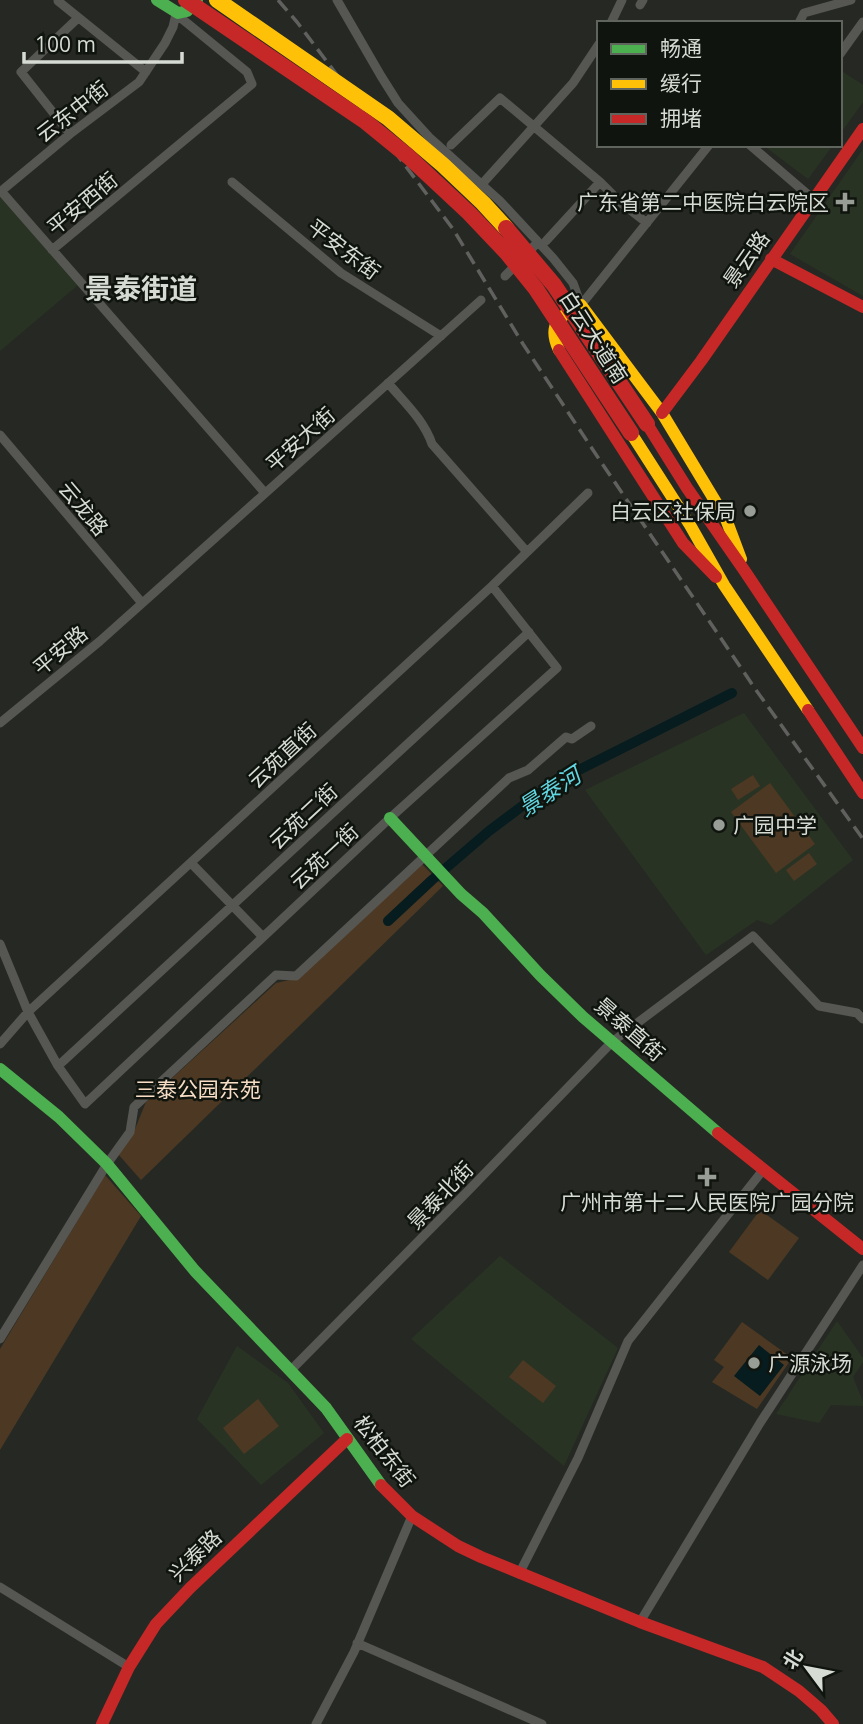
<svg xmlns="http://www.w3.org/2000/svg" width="863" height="1724" viewBox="0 0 863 1724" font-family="'Open Sans','Noto Sans SC',sans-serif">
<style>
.built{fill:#293323}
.green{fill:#4d3923}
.water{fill:#061c1e}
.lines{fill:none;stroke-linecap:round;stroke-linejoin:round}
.canal{stroke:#061c1e;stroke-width:10}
.street{stroke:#565653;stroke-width:9}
.fast{stroke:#4caf50;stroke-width:12}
.slow{stroke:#ffc107;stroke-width:12}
.jam{stroke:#c62828;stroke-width:12}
.rail{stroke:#60615e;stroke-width:3.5;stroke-dasharray:14 7;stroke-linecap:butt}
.slow-bridge{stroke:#ffc107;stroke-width:16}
.jam-bridge{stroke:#c62828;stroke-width:16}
.poi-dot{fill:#989d95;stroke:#10140e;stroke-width:2.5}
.labels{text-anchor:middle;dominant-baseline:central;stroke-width:5;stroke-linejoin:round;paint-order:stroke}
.street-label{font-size:21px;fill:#d6dbd3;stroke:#10140e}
.poi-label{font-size:21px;fill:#d6dbd3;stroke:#10140e;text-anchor:end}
.park-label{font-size:21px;fill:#f7ddc5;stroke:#10140e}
.water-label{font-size:23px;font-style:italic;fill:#5fd6e1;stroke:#10140e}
.district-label{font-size:28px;font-weight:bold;fill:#d6dbd3;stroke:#10140e}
</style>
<rect width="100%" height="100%" fill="#262923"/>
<path class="built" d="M840 70 863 85V102L840 134Z
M763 145H833L808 179Z
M863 149V296L790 254Z
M3 195 78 285 0 351V198Z
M744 713 853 860 771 925 757 920 706 955 585 790Z
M500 1256 618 1348 564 1466 411 1339Z
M837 1321 863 1358V1362L853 1377 863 1402V1406L831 1405 819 1423 776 1414Z
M237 1346 288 1383 324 1433 261 1485 197 1419Z"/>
<path class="green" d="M753 775 760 786 738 800 731 789Z
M770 783 815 844 776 873 731 812Z
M809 853 817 864 794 881 786 870Z
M422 864 443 886 141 1180 118 1154 133 1134 146 1102 276 983 298 978Z
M105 1175 141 1216 0 1450V1349Z
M760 1210 799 1238 768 1280 729 1252Z
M742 1322 792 1358 757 1409 712 1382 724 1367 714 1360Z
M523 1360 556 1386 543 1403 509 1377Z
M258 1399 279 1426 244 1454 223 1428Z"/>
<path class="water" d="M759 1345 784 1365 760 1396 734 1376Z"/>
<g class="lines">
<path class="canal" d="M388 921 432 880 489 831 553 783 732 693"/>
<path class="street" d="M59 0 58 1 146 72
M337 0 381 76 398 103 429 137 500 201 553 258 573 283 581 305
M640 5 643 0
M611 23 622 0
M799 23 804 13 851 0
M840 54 863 22
M70 134 21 72 78 18
M451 145 500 98 600 182 620 202 647 223
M750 145 813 199
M232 182 341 273 441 336
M482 184 573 83 599 44
M1 191 265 493
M0 192 70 134 139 82 165 43 173 27 176 14 247 72 252 84 52 250
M546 241 600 182
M505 276 538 242
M581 305 709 145
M388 383C404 402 424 420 432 444L527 552
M0 435 142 603
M0 723 100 641 481 300
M191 863 263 937
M0 944 28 1012 58 1066 85 1104 390 818 557 668 492 586
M0 1044 28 1012 492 586 588 493
M58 1066 529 632
M0 1339 107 1164 130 1132 134 1107 276 975 296 976 509 778 528 770 566 737 572 739 591 726
M291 1370 465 1194 612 1042 753 936 819 1006 857 1013 863 1019
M519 1574 578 1458 628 1341 763 1170
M0 1587 129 1667
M640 1622 760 1423 863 1265
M357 1643 542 1724
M316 1724 354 1652 412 1516"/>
<path class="fast" d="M157 0 178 13 187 11 197 0
M390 818 461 894 483 913 540 975 583 1017 718 1133
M0 1069 59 1117 107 1164 195 1271 326 1408 381 1485"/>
<path class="slow" d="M559 350C547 325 559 316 581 305L662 413 726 519 741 559
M631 433 690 525 724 585 808 710"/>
<path class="jam" d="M771 259 863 307
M559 350 683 543 716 577
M662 413 701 361 863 129
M647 424 687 488 744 570 863 748
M808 710 863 793
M718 1133 863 1249
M381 1485 412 1516 458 1546 481 1557 640 1622 763 1667 799 1691 821 1710 833 1724
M102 1724 129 1667 156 1624 190 1588 347 1439"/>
<path class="rail" d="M278 0 297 22 453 229 523 344 599 459 756 690 863 839"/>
<path class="slow-bridge" d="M217 0 388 118 443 165 483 203 506 228"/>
<path class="jam-bridge" d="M186 0 366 122 409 157 469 213 507 253 536 289 631 433
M506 228 554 285 647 424"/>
</g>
<g class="poi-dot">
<path d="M841.5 191.5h7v7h7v7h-7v7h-7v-7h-7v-7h7z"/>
<circle cx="750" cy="511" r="7"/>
<circle cx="719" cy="825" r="7"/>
<path d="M703.5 1166.5h7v7h7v7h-7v7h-7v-7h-7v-7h7z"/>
<circle cx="754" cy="1363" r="7"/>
</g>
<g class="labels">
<g class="street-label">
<text transform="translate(72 111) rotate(-38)">云东中街</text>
<text transform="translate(82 203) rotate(-40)">平安西街</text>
<text transform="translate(344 249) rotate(37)">平安东街</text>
<text transform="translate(746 259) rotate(-55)">景云路</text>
<text transform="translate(594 337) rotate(57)">白云大道南</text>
<text transform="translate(300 439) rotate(-42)">平安大街</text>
<text transform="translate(84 508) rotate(50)">云龙路</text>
<text transform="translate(60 650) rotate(-40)">平安路</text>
<text transform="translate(282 755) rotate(-43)">云苑直街</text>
<text transform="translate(303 816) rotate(-43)">云苑二街</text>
<text transform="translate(324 856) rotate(-43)">云苑一街</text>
<text transform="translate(630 1029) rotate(41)">景泰直街</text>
<text transform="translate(440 1195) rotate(-46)">景泰北街</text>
<text transform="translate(385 1451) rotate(52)">松柏东街</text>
<text transform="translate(195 1555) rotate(-44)">兴泰路</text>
</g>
<g class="poi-label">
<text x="829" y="202">广东省第二中医院白云院区</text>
<text x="736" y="511">白云区社保局</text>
<text x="733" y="825" text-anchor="start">广园中学</text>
<text x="707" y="1202" text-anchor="middle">广州市第十二人民医院广园分院</text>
<text x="768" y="1363" text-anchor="start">广源泳场</text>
</g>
<g class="park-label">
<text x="198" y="1089">三泰公园东苑</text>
</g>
<g class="water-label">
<text transform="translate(549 791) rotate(-33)">景泰河</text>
</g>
<g class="district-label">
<text x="141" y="288">景泰街道</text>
</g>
</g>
<rect x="597" y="21" width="245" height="126" fill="#10140e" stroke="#5f645d" stroke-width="2"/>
<rect x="611" y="44" width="35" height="10" fill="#4caf50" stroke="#5f645d" stroke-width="2"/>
<text x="660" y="56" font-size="21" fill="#d6dbd3">畅通</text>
<rect x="611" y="79" width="35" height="10" fill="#ffc107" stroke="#5f645d" stroke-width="2"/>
<text x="660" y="91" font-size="21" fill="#d6dbd3">缓行</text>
<rect x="611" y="114" width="35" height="10" fill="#c62828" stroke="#5f645d" stroke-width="2"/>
<text x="660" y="126" font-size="21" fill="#d6dbd3">拥堵</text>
<g transform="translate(807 1668) rotate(302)" stroke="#10140e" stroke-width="5" paint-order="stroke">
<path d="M0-5L12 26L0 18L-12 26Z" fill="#d6dbd3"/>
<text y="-10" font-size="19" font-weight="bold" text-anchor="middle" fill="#d6dbd3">北</text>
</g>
<path d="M24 52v10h158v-10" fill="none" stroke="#d6dbd3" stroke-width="3.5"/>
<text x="35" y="52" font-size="21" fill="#d6dbd3" stroke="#10140e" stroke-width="5" paint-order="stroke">100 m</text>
</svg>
